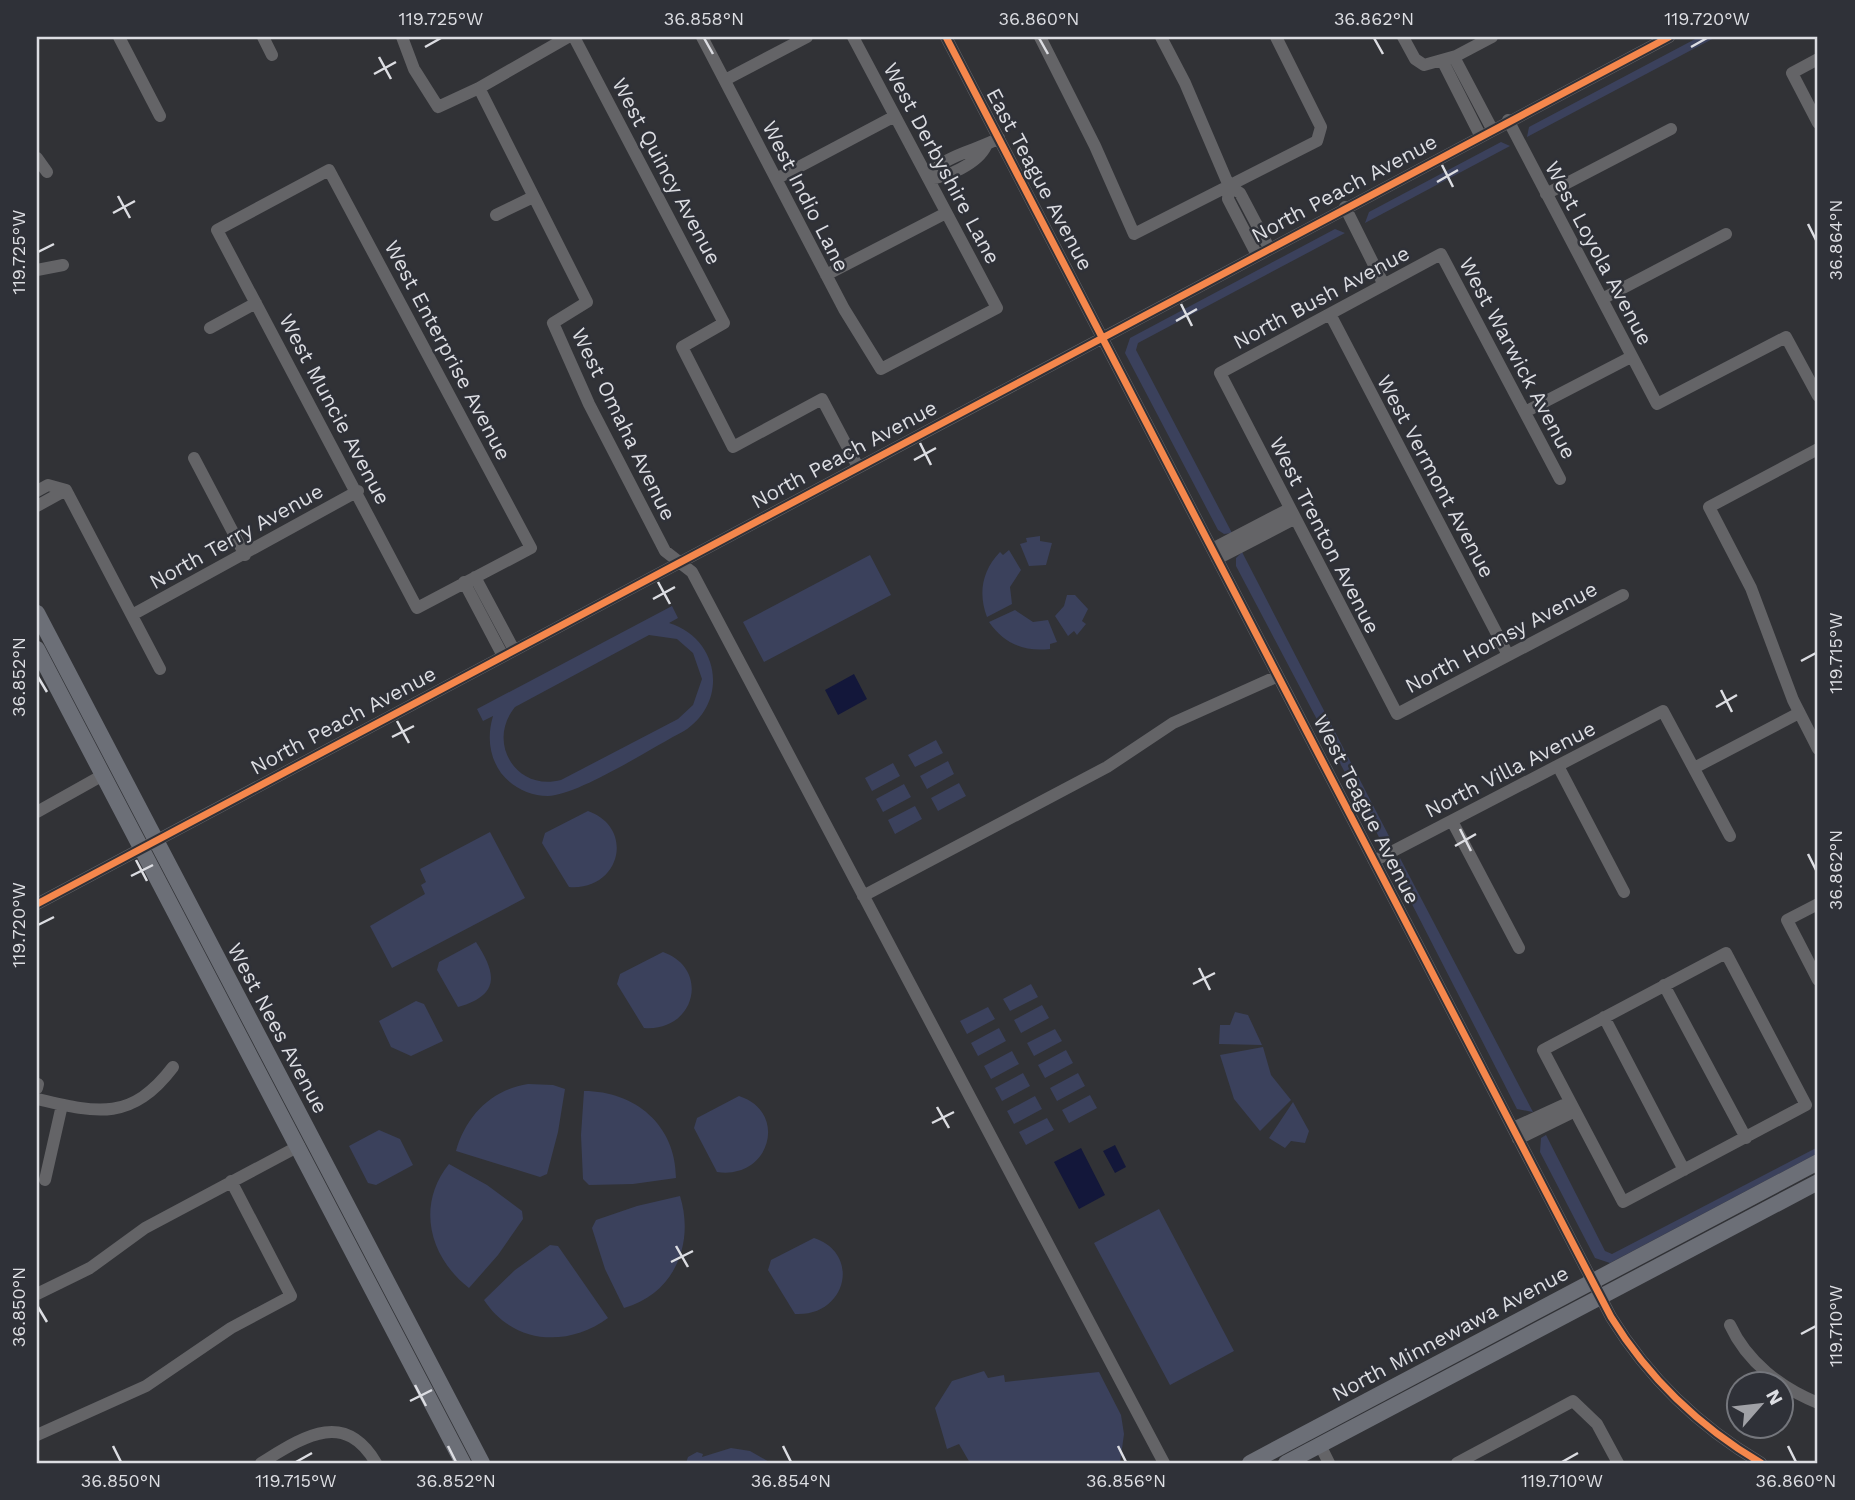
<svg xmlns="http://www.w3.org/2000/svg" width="1855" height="1500" viewBox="0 0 1855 1500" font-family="'Work Sans',sans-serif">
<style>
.green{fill:#3b415c;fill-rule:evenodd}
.water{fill:#13173a}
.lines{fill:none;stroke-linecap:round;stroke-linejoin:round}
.minor{stroke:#646467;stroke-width:12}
.major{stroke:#6c6f77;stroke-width:16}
.cycleway-casing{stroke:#2f3138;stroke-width:11}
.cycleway{stroke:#f5874c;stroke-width:7}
.ticks{fill:none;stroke:#dcdde2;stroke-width:2.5}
.labels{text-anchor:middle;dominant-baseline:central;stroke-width:5;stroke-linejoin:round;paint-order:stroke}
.street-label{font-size:21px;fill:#dcdde2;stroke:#2f3138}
.neatline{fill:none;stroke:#dcdde2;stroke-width:2.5}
.ticks-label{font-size:18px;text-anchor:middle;fill:#dcdde2}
</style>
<rect width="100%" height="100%" fill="#313236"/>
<path class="green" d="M1699 37H1716L1527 137 1529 127Z
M1501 142 1510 146 1365 223 1369 212Z
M1335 229 1345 233 1138 343 1136 350 1232 533 1224 534 1218 530 1125 353 1130 338Z
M1040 536V541L1052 543 1046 565 1029 566 1020 544 1027 542 1026 538Z
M1009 550 1021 570 1010 587 1012 604 987 617C978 593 982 571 1000 552L1003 555Z
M1242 552 1392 842 1380 839 1236 566V558Z
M870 555 891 595 764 662 743 622Z
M1067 595H1075L1088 609 1082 621 1086 624 1077 635 1074 631 1068 636 1055 616 1064 606Z
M672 606 678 618 669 623C720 639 729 702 684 731 653 747 579 795 548 796 530 796 512 787 501 773 489 756 487 736 493 716L483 721 477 709ZM649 635 677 639 693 653 702 679 693 705 678 719 561 780C516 792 486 742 515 707Z
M1015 610 1033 622 1048 620 1057 642 1050 644V649C1025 652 1004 644 989 622Z
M936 740 943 753 915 767 908 755Z
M948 761 954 774 927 789 920 776Z
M893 763 900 776 872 791 865 778Z
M959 783 966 796 938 811 931 798Z
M904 784 911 797 883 812 876 799Z
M915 806 922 819 895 834 888 820Z
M588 811C636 828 620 891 569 887L542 843 545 833Z
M490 832 525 898 392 968 370 926 425 894 421 885 426 882 420 869Z
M1400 858 1533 1112 1517 1109 1395 871Z
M476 942C497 974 500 995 458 1007L437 970 439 962Z
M663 952C711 969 695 1032 644 1028L617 984 620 974Z
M1031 984 1038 997 1010 1011 1003 999Z
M416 1001 424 1004 443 1041 411 1056 391 1047 379 1021Z
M1042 1005 1049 1018 1021 1033 1014 1020Z
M988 1007 995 1019 967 1034 960 1021Z
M1235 1012 1248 1015 1262 1045 1219 1044 1220 1025H1230Z
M999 1028 1006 1041 978 1056 971 1043Z
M1055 1029 1062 1041 1034 1056 1027 1043Z
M1263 1047 1271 1075 1291 1100 1260 1131 1234 1099 1220 1055Z
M1066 1050 1073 1063 1045 1078 1038 1065Z
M1012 1051 1019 1064 991 1079 984 1066Z
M1023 1073 1030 1086 1002 1101 995 1088Z
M1078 1073 1085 1086 1057 1101 1050 1088Z
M528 1084 553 1085 565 1089 558 1132 547 1174 540 1177 456 1151C466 1116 491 1090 528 1084Z
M584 1091C635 1091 676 1125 676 1178L633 1184 589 1185 583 1179 581 1135Z
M1090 1095 1097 1108 1069 1123 1062 1110Z
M739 1096C789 1112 770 1180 717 1172L694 1128 697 1118Z
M1035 1096 1042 1109 1014 1124 1007 1111Z
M1293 1102 1309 1131 1305 1143 1291 1141 1285 1148 1269 1138Z
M1047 1118 1054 1130 1026 1145 1019 1132Z
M379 1130 400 1139 413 1165 376 1185 368 1183 349 1146Z
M1546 1135 1605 1251 1612 1254 1818 1147V1153L1610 1263 1595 1258 1540 1152 1541 1138Z
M449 1164 487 1185 522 1211 523 1219 498 1255 469 1288C429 1257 416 1205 449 1164Z
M680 1196C695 1244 674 1294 624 1308L605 1269 592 1228 596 1220 637 1206Z
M1159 1209 1234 1351 1170 1385 1094 1243Z
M814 1238C862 1254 846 1317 795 1314L768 1270 771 1260Z
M550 1245 558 1246 608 1318C567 1348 513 1344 484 1300L515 1270Z
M984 1371 988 1378 1004 1375 1005 1382 1099 1372 1121 1415 1124 1434 1120 1463H970L959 1444 947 1449 935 1408 952 1381Z
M731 1448 750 1451 771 1463H686L688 1457 697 1452 703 1454 702 1457Z"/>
<path class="water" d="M854 674 867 699 838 715 825 690Z
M1115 1145 1126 1167 1115 1173 1103 1151Z
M1081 1148 1105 1195 1079 1209 1054 1162Z"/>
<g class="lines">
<path class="minor" d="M119 37 160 116
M263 37 272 55
M402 37 414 69 438 107 479 88 568 37
M574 37 724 323 682 347 733 447 822 399 858 467
M702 37 844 309 881 369 997 308 853 37
M946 37 1611 1317C1648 1377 1700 1427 1761 1463
M1040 37 1095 146 1134 234 1317 141 1321 127 1276 37
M1161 37 1185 83 1229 186 1228 199 1257 255
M1403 37 1415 59 1424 65 1456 56 1492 37
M1454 57 1492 129
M1818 59 1792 73 1818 123
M1442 60 1480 135
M725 80 807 37
M479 88 587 302 553 323 589 404 665 551 692 572 1164 1463
M1508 120 1657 404 1786 337 1818 396
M37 158 47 172
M329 170 531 548 417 608 217 230Z
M928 178C943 154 977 151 999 138
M928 178C946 179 978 163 986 146
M776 179 895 116
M1229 186 1240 193 1269 248
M1546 194 1671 129
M1345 207 1384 285
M496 215 533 197
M37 270 63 265
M826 275 946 213
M1602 299 1726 234
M1330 314 1508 655
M210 328 256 303
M1525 412 1631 357
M1818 449 1709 507 1751 588 1793 700 1818 749
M194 458 245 555
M1560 479 1441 254 1220 373 1397 714 1623 595
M66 490 160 669
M37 491 48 485 66 490
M37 506 66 490
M1212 549 1289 509
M1217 559 1294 519
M475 577 514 650
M464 582 503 656
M132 615 358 491
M1558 766 1624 892
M1694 768 1799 713
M37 812 103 775
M1452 821 1519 948
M1374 861 1663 711 1730 836
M863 896 1107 767 1173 723 1278 676
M37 904 1669 37
M1818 904 1787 920 1818 980
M1726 953 1806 1105 1623 1202 1543 1050Z
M1664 985 1746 1138
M1604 1017 1684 1170
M37 1088 38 1084
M37 1099C97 1113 131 1122 173 1067
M1513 1128 1570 1102
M1518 1139 1575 1111
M45 1180 62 1105
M37 1294 90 1268 145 1228 299 1146
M1730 1325C1747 1362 1781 1388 1818 1403
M37 1435 146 1386 231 1328 291 1296 231 1181
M1320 1445 1329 1463
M261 1463C302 1438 344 1408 376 1463
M1457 1463 1573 1401 1597 1424 1618 1463"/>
<path class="major" d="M37 613 482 1463
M37 649 463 1463
M1250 1463 1818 1162
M1286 1463 1818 1182"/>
<g class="cycleway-casing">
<path id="cycleway" d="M946 37 1611 1317C1648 1377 1700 1427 1761 1463
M37 904 1669 37"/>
</g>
<use href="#cycleway" class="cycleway"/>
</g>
<path class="ticks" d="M704 38 713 54M1039 38 1048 54M1374 38 1383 54M425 47 441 38M1691 47 1707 38M379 57 391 79M374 74 396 62M1442 165 1453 187M1437 182 1458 170M118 196 130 218M113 213 135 201M1808 224 1816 240M38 252 54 244M1181 304 1192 326M1176 321 1197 309M920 443 931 465M914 460 936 448M658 582 670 604M653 599 675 587M1801 661 1816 653M38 677 47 692M1721 690 1732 712M1716 707 1737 695M397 721 409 743M392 737 414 726M1460 829 1471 851M1455 846 1476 834M1808 854 1816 870M136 860 147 881M131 876 153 865M38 925 54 917M1199 968 1210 990M1193 984 1215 973M937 1107 949 1128M932 1123 954 1112M676 1246 688 1267M671 1262 693 1251M38 1307 47 1322M1801 1334 1816 1326M415 1385 426 1406M410 1401 432 1390M113 1446 121 1462M448 1446 456 1462M783 1446 791 1462M1118 1446 1126 1462M1788 1446 1796 1462M296 1462 312 1453M1562 1462 1578 1453"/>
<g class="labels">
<g class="street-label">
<text transform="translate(942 163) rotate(62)">West Derbyshire Lane</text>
<text transform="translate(667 171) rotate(62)">West Quincy Avenue</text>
<text transform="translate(1040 179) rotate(62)">East Teague Avenue</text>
<text transform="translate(1344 188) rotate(-28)">North Peach Avenue</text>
<text transform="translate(806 196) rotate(63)">West Indio Lane</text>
<text transform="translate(1599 253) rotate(62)">West Loyola Avenue</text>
<text transform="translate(1321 297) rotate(-28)">North Bush Avenue</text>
<text transform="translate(448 350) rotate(62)">West Enterprise Avenue</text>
<text transform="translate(1518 358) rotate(62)">West Warwick Avenue</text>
<text transform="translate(335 409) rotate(62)">West Muncie Avenue</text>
<text transform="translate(624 424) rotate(64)">West Omaha Avenue</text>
<text transform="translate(844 454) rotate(-28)">North Peach Avenue</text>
<text transform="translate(1436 476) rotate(62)">West Vermont Avenue</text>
<text transform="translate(1325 535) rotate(63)">West Trenton Avenue</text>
<text transform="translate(236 536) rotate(-29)">North Terry Avenue</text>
<text transform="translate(1501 637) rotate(-28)">North Homsy Avenue</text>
<text transform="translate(343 720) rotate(-28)">North Peach Avenue</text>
<text transform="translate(1510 769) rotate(-27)">North Villa Avenue</text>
<text transform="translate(1367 809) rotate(63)">West Teague Avenue</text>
<text transform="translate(278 1028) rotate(62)">West Nees Avenue</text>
<text transform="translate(1450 1333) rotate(-28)">North Minnewawa Avenue</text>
</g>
</g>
<rect width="1855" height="1500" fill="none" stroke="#2f3138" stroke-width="77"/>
<g transform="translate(1760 1405) rotate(62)"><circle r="33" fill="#2f3138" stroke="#74767c" stroke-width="2"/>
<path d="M0-5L12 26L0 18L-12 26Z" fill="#a0a1a6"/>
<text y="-10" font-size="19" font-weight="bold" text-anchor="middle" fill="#dcdde2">N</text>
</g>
<rect x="38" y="38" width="1778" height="1424" class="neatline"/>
<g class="ticks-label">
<text x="441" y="25">119.725°W</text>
<text x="704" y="25">36.858°N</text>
<text x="1039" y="25">36.860°N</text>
<text x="1374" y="25">36.862°N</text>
<text x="1707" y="25">119.720°W</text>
<text transform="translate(1836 240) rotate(-90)" y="6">36.864°N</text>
<text transform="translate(19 252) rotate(-90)" y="6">119.725°W</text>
<text transform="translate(1836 653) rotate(-90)" y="6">119.715°W</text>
<text transform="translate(19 677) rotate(-90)" y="6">36.852°N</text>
<text transform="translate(1836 870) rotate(-90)" y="6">36.862°N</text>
<text transform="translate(19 925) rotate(-90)" y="6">119.720°W</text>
<text transform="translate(19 1307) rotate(-90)" y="6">36.850°N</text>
<text transform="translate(1836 1326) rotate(-90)" y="6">119.710°W</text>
<text x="121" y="1487">36.850°N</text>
<text x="296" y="1487">119.715°W</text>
<text x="456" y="1487">36.852°N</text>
<text x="791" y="1487">36.854°N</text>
<text x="1126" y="1487">36.856°N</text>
<text x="1562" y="1487">119.710°W</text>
<text x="1796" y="1487">36.860°N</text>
</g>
</svg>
